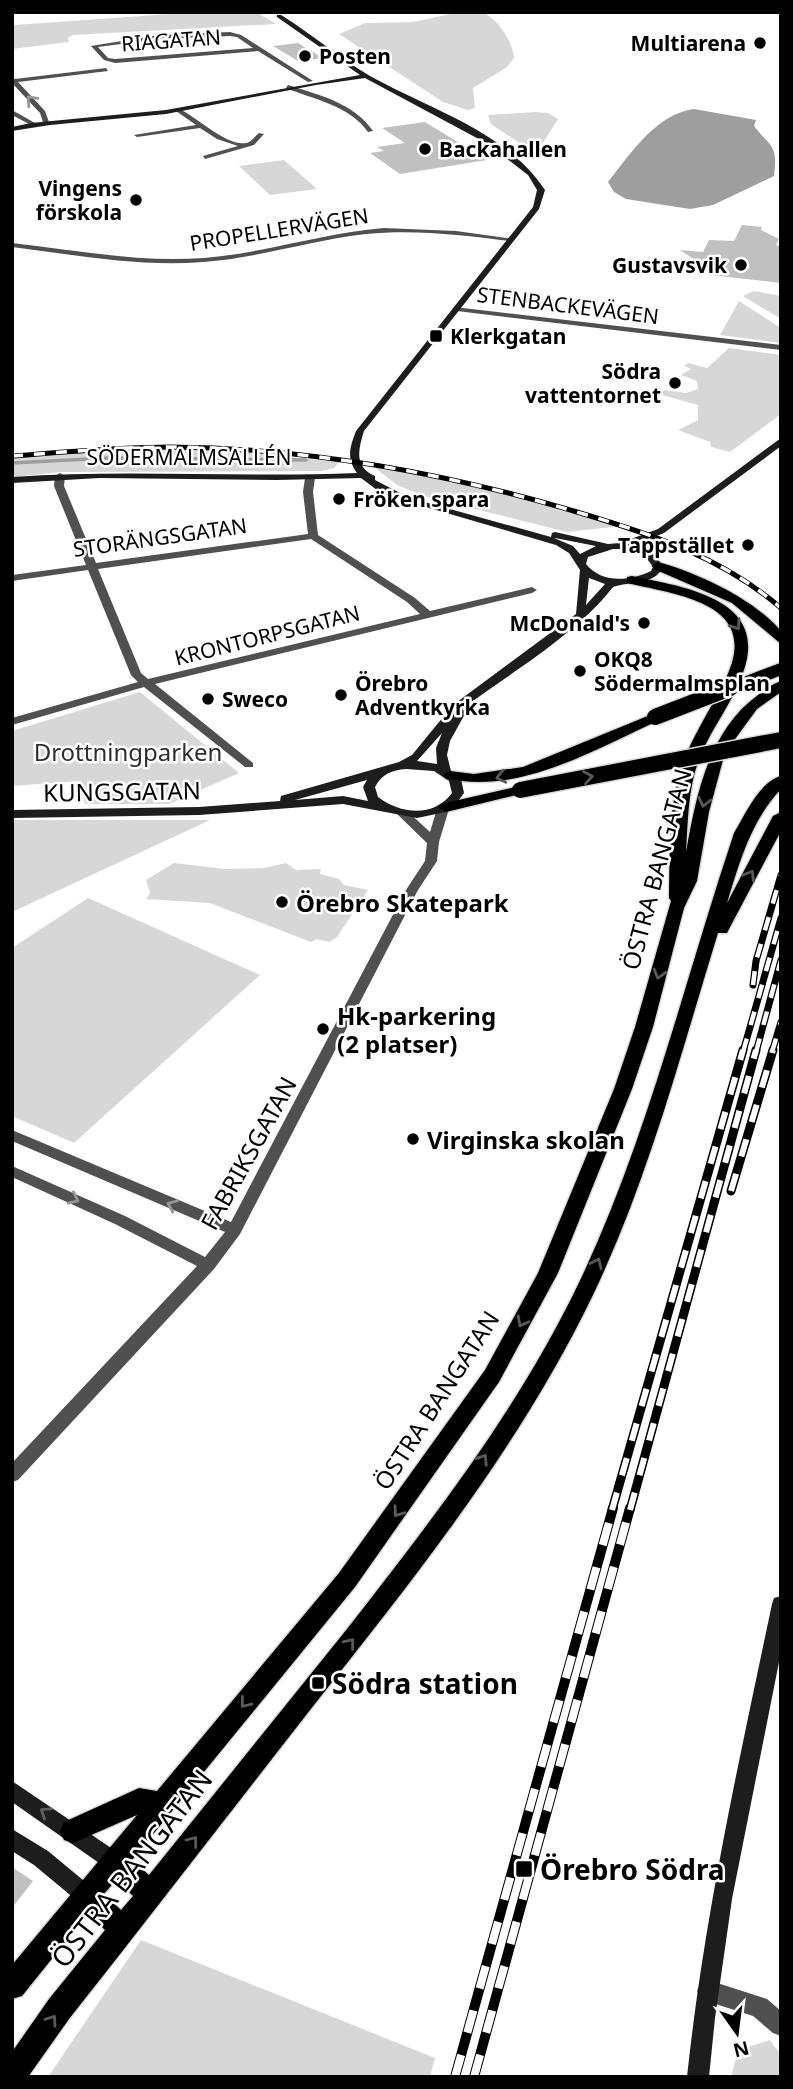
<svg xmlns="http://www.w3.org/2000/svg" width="793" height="2089" viewBox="0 0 793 2089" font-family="'Noto Sans',sans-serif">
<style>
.green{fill:#d7d7d7}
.water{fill:#9e9e9e}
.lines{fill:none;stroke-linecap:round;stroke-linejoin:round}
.stream{stroke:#9e9e9e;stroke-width:3.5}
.building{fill:#c0c0c0}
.primary-casing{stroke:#dbdbdb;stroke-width:3}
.street{fill:#505050;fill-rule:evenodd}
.secondary{fill:#1d1d1d;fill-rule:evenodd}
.primary{fill:#000;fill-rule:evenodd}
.rail-far3-casing{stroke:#000;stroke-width:5}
.rail-far2-casing{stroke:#000;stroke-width:7}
.rail-far1-casing{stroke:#000;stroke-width:9}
.rail-casing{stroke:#000;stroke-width:10}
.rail-far3{stroke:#fff;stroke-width:3.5;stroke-dasharray:11;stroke-linecap:butt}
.rail-far2{stroke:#fff;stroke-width:4.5;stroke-dasharray:14;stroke-linecap:butt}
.rail-far1{stroke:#fff;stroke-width:6;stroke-dasharray:18;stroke-linecap:butt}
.rail{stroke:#fff;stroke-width:8;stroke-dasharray:23;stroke-linecap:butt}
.primary-bridge-far1-casing{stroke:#dbdbdb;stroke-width:15;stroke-linecap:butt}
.primary-bridge-casing{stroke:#dbdbdb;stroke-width:19;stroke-linecap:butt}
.primary-bridge-far1{stroke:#000;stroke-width:12}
.primary-bridge{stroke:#000;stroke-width:16}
.oneway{stroke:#969696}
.oneway2{stroke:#595959}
.oneway3{stroke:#616161}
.poi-dot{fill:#000;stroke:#fff;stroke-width:2.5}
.labels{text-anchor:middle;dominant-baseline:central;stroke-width:5;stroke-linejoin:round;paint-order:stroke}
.far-street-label{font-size:21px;fill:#000;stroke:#fff}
.far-poi-label{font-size:21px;font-weight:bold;fill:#000;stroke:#fff;text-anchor:start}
.park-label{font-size:24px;fill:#2e2e2e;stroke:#fff}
.street-label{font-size:24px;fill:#000;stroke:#fff}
.poi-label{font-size:24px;font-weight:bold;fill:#000;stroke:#fff;text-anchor:start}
.near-poi-label{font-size:28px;font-weight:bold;fill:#000;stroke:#fff;text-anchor:start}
.near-street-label{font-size:28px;fill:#000;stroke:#fff}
</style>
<rect width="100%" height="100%" fill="#fff"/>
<path class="green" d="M199 12H256L276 24 73 35 68 38 69 42 12 49 14 25Z
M460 12C467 12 477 10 483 13 498 18 513 43 514 58L507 67 473 88 475 108 468 110 443 102 339 34 365 23 413 22Z
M535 112 548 113 558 119 536 154 491 124 488 115Z
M284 160 317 189 270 195 239 166Z
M754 291 781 296V319L743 296Z
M739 301 781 328V343L720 335Z
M729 348 781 355V414L730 452 711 447 710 442 678 430 698 420V405L659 394 664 390 686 393 698 389 697 381 681 375 691 369 684 366 688 363 707 368Z
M133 450H222L339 462 334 468 322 471 61 472 12 477V457Z
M375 468 467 483 621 526 567 532 424 496 397 485Z
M140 692 239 773 169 804H85L78 781 12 786V731Z
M12 820H210L12 912Z
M174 863 225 869 264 868 286 863 296 870 321 869 320 874 339 879 344 885 368 890 337 937 330 942 316 939 311 942 210 903 146 899 150 893 146 880Z
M88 898 260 975 74 1143 12 1116V948Z
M141 1940 435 2058 430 2077H48Z
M770 2040 781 2055V2077H731L738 2050Z"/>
<path class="water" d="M694 109 756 120 754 126C771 148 778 143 774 176L713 205 690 209 626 199 614 192 608 182C631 153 656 114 694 109Z"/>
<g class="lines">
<path class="stream" d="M12 463 108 458 306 460"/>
</g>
<path class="building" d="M298 43 306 48 323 58 298 61 273 46Z
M425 122 487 160 400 174 370 153 384 151 377 147 405 143 382 128Z
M742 225 762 227 761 230 779 239 776 245 781 247V283L710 275 712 271 680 250 703 252 709 240 734 241Z
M12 1867 33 1881 12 1908Z"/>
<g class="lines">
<g class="primary-casing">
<path id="primary" d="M658 562C698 573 754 599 781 631V644L732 603 654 569 652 566Z
M632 576C683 587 768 598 744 670 734 701 712 727 700 757 688 786 688 821 686 852 696 797 708 731 758 695 765 690 772 684 781 681V692L757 709 730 746 723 760 709 812 697 881 684 908 653 1027 632 1089 558 1273 499 1382 355 1587 132 1860 149 1875C215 1793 281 1711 347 1629 429 1524 512 1417 572 1297 645 1150 682 988 734 833 745 815 759 782 781 776V789C751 821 740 861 727 903L773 816 781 812V831L729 929 727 933H718C680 1056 648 1181 592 1297 520 1446 416 1576 314 1705 232 1810 151 1915 69 2019L28 2077H12V2052L49 1999 105 1930 88 1914 22 1996 12 1999V1965L137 1815 73 1843 64 1840 60 1831 64 1822 139 1788 157 1791 339 1573 485 1370 538 1273 614 1089 635 1027 671 901 669 898C670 854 668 802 684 760 694 734 710 710 723 684 765 605 684 596 627 583V577ZM116 1880 133 1896 121 1910 104 1894Z
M655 713 662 717 660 720C595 749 519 796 445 778L443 775 450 771 474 774 523 767Z
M520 786 527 790 525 793 446 812 438 807 441 804Z"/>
</g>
<path class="street" d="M230 32 241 35 313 81 308 82 258 51 115 63 104 60 91 46 159 35ZM230 36 237 37 253 48 115 59 108 58 98 47 159 39Z
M106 68 108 71 18 82 45 111 49 122 46 124 43 122 40 113 12 83V77L15 79Z
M288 85C319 95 354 103 373 131L368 132C349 105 315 100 286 88Z
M178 108C195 116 228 147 246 143 251 143 255 136 259 133L264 134 254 145 205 159 203 156 238 146 217 139 200 128 137 137 134 135 196 125 176 111Z
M12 110 35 123 36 124 31 125 12 115Z
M384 228 456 231 514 239 510 241C462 235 414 229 366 234 311 240 259 258 203 262 139 267 76 255 12 247V243C76 250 140 263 204 258 265 253 323 233 384 228Z
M454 307 781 345V350L457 311H454Z
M60 473 65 476 64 486 96 563 308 534 303 492 305 478 310 475 315 478 313 492 318 535 415 598 430 611 532 587 537 590 532 593 155 684 253 763V767H245L144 687 12 725V718L138 682 131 675 88 570 12 581V575L86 565 54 486 55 476ZM311 539 407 602 420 614 148 679 141 673 98 569Z
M443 805 449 809 439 842 437 861 418 890 240 1234 214 1269 18 1480 12 1482V1463L197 1266 115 1224 12 1177V1166L125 1216 205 1257 225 1232 12 1141V1130L231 1222 406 890 425 861 427 843 397 814 403 810 407 811 430 832 437 809Z
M708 1980 767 1999 781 2011V2036L773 2033 753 2016 700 1999 697 1991 700 1983Z"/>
<path class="secondary" d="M277 15H281C312 34 338 57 370 76 429 109 506 131 545 190L539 209 364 431C358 450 354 467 375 476V480L402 494 421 501 551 537 552 533 555 532 608 544 620 543 658 529 781 438V446L664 533 634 545C648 548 656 554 663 567 654 586 630 581 613 587 576 635 510 673 462 709L466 712 450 741 447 755 451 771 461 779 464 793 455 805 446 812 417 818 343 804 199 815 12 818V810L199 807 280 801 281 796 399 762 412 755 453 705 576 614 580 570 569 553 556 545 395 498 377 490 361 478 277 480 100 478 12 483V477C127 469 242 478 357 473 346 458 350 447 356 431L533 207 537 190 528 175 488 144 365 78 316 85 166 114 50 125 12 131V127L31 123 166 110 360 75 277 17ZM554 538H555L596 546 580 554 573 546ZM613 549C630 549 644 551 653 567L651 571C630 581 602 584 586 564L588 557ZM589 578 605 584 586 605ZM442 733 436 748 437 764 417 761ZM406 769 434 771 449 781 452 793C434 818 400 814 378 797L375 787C382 774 392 770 406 769ZM367 780 363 787 368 801 343 796 295 800Z
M781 1596V1652L732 1899 715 2018 709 2077H687C704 1917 739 1761 772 1604L774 1598Z
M12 1781 123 1856 126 1863 123 1870 116 1873 109 1870 12 1802Z
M12 1829 48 1851 95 1890 98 1897 95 1904 88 1907 81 1904 34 1865 12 1851Z"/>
<use href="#primary" class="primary"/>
<g class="rail-far3-casing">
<path id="rail-far3" d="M12 456C65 452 118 447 171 447 307 448 446 473 577 512 651 534 722 557 781 608"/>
</g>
<g class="rail-far2-casing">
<path id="rail-far2" d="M753 985 756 961 781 875
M743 1052 781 918
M756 1052 781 960
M772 1052 781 1022"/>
</g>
<g class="rail-far1-casing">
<path id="rail-far1" d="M731 1191 773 1050
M612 1510 743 1050
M630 1510 756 1050"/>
</g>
<g class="rail-casing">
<path id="rail" d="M455 2077 613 1508
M474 2077 630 1508"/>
</g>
<use href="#rail-far3" class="rail-far3"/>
<use href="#rail-far2" class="rail-far2"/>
<use href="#rail-far1" class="rail-far1"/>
<use href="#rail" class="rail"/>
<g class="primary-bridge-far1-casing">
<path id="primary-bridge-far1" d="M726 690 781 669"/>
</g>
<g class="primary-bridge-casing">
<path id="primary-bridge" d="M655 717 730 688
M520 790 781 740"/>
</g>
<use href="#primary-bridge-far1" class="primary-bridge-far1"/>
<use href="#primary-bridge" class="primary-bridge"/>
</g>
<defs><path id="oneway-chevron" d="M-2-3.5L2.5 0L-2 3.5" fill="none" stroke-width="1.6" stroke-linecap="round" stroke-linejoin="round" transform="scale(1.75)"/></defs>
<g class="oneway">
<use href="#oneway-chevron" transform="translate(31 100) rotate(-133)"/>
<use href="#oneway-chevron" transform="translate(74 1199) rotate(25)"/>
<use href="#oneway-chevron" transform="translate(172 1205) rotate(-157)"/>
</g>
<g class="oneway2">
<use href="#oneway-chevron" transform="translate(736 625) rotate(55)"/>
<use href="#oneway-chevron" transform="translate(501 777) rotate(167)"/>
<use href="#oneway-chevron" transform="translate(588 777) rotate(-10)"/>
<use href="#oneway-chevron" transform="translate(704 802) rotate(103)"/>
<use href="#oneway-chevron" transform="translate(750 875) rotate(-60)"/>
<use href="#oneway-chevron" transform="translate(659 974) rotate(106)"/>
<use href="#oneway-chevron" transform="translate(597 1263) rotate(-65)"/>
<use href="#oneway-chevron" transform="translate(522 1322) rotate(118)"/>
<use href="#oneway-chevron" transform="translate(483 1459) rotate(-57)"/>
<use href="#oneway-chevron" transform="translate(398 1512) rotate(125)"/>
<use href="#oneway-chevron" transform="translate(350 1643) rotate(-51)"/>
<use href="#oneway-chevron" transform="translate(245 1703) rotate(129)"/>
<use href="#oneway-chevron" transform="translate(193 1841) rotate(-52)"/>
<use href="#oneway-chevron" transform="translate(52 2020) rotate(-55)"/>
</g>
<use class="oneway3" href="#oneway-chevron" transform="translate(45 1812) rotate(-146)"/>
<g class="poi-dot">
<circle cx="760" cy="43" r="7"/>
<circle cx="305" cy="56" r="7"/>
<circle cx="425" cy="149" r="7"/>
<circle cx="136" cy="200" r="7"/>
<circle cx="741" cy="265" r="7"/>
<rect x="429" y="329" width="14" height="14" rx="3.5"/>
<circle cx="675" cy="383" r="7"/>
<circle cx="339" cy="499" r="7"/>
<circle cx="748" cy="545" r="7"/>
<circle cx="644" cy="623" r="7"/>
<circle cx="580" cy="671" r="7"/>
<circle cx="341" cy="695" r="7"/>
<circle cx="208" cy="699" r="7"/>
<circle cx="282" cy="902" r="7"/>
<circle cx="323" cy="1029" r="7"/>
<circle cx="413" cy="1139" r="7"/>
<rect x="311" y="1676" width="14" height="14" rx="3.5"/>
<rect x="515" y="1860" width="18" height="18" rx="3.5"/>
</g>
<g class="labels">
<g class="far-street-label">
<text transform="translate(171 40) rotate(-4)">RIAGATAN</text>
<text transform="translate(279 229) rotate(-9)">PROPELLERVÄGEN</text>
<text transform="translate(568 305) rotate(7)">STENBACKEVÄGEN</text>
<text x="189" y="457">SÖDERMALMSALLÉN</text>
<text transform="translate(160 537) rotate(-8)">STORÄNGSGATAN</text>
<text transform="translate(267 635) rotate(-14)">KRONTORPSGATAN</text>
</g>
<g class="far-poi-label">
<text x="746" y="43" text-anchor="end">Multiarena</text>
<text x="319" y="56">Posten</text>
<text x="439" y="149">Backahallen</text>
<text x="122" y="188" text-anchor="end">Vingens<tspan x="122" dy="24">förskola</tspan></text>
<text x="727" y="265" text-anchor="end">Gustavsvik</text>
<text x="450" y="336">Klerkgatan</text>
<text x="661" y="371" text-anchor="end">Södra<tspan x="661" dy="24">vattentornet</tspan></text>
<text x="353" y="499">Fröken spara</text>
<text x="734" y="545" text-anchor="end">Tappstället</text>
<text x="630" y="623" text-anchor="end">McDonald's</text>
<text x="594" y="659">OKQ8<tspan x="594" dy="24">Södermalmsplan</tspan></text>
<text x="355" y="683">Örebro<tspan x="355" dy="24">Adventkyrka</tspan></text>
<text x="222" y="699">Sweco</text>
</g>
<g class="park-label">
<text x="128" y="751">Drottningparken</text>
</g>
<g class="street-label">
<text transform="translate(122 791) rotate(-1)">KUNGSGATAN</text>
<text transform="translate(656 869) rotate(-75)">ÖSTRA BANGATAN</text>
<text transform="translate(248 1153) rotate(-61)">FABRIKSGATAN</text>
<text transform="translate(436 1400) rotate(-57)">ÖSTRA BANGATAN</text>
</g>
<g class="poi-label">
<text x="296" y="902">Örebro Skatepark</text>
<text x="337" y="1015">Hk-parkering<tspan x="337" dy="28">(2 platser)</tspan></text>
<text x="427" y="1139">Virginska skolan</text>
</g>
<g class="near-poi-label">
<text x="332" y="1683">Södra station</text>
<text x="540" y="1869">Örebro Södra</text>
</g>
<g class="near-street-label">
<text transform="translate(131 1868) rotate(-52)">ÖSTRA BANGATAN</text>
</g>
</g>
<rect width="793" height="2089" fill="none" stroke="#000000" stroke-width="28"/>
<g transform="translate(737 2033) rotate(166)" stroke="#ffffff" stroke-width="5" paint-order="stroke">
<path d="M0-5L12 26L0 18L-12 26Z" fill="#000000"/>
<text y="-10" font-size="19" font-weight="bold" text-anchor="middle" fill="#000000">N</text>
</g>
</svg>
